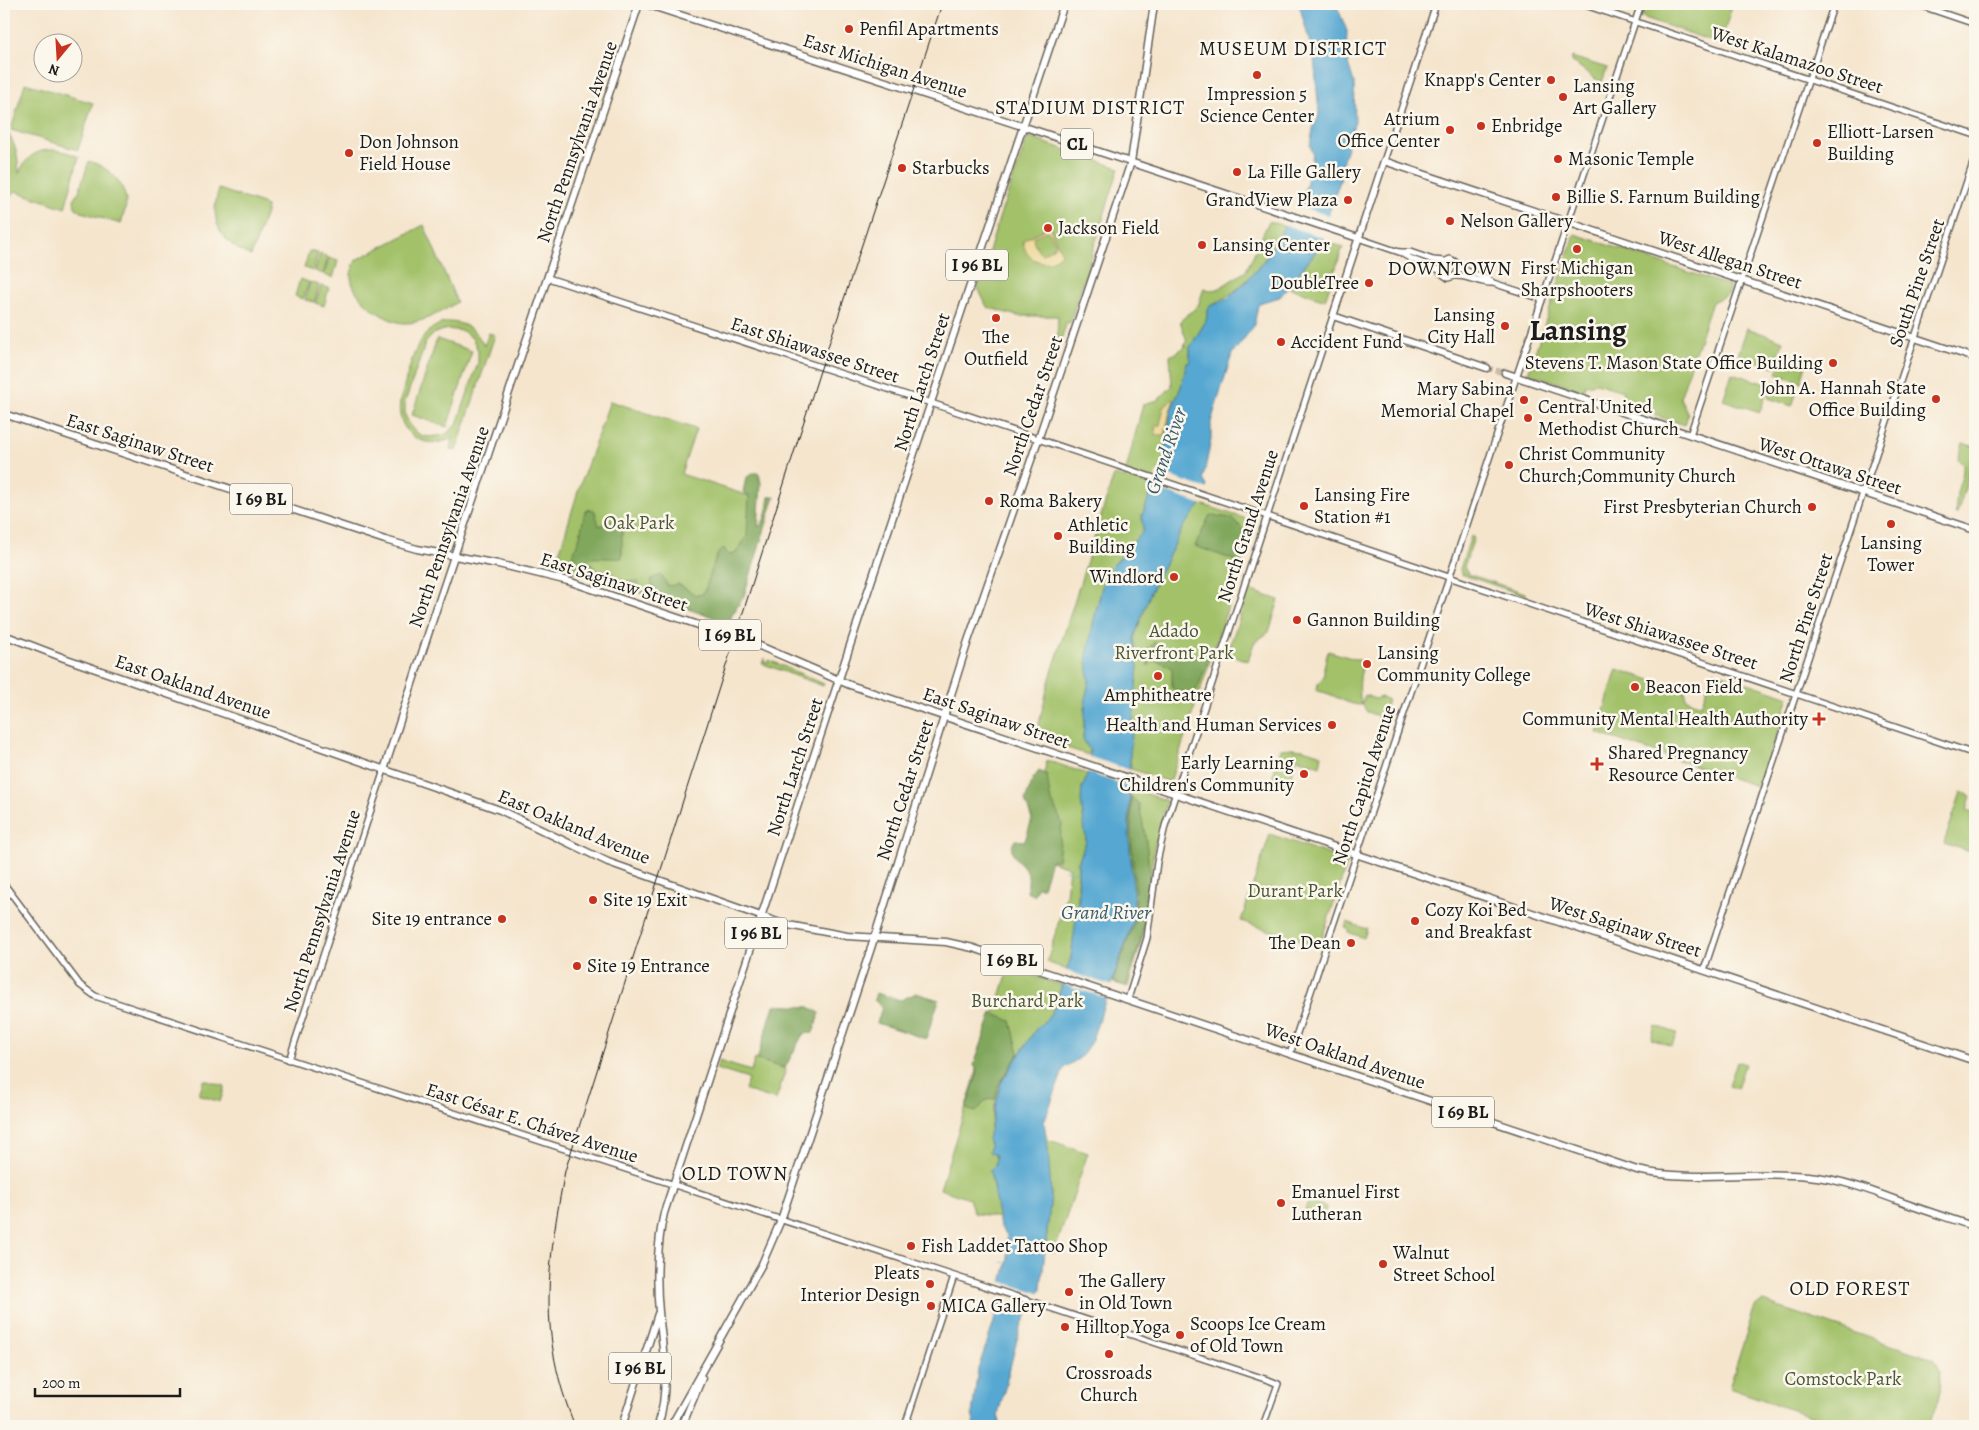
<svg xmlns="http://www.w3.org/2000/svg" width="1979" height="1430" viewBox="0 0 1979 1430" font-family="Alegreya,serif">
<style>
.green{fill:#a2c169;stroke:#5f6e42;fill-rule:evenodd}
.forest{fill:#81a75d;stroke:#4e623c}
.sand{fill:#eeda9e;stroke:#857b5d;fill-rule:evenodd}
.water{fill:#57a8d2;stroke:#3a6277}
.pier{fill:#f5e5cd}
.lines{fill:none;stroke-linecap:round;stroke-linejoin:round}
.stream{stroke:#57a8d2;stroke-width:1}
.major-tunnel{stroke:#cabdaa;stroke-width:6;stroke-dasharray:6 3;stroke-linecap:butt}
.minor-casing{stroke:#68625a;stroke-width:8}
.major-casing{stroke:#68625a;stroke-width:9}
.minor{stroke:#fff;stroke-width:5}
.major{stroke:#fff;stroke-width:6}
.rail{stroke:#1c1c1c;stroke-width:1}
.poi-dot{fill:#c8321e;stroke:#fbf7ec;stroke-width:2}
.labels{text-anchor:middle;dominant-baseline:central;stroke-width:5;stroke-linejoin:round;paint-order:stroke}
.shield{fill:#fbf7ec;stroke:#5f5e5a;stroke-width:1}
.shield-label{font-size:18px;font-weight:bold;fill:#1c1c1c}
.poi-label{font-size:19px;fill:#1c1c1c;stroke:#fbf7ec;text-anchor:start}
.street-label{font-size:19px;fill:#1c1c1c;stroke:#fbf7ec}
.park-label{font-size:19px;fill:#4b5637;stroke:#fbf7ec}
.neighbourhood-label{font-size:20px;letter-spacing:1px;fill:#1c1c1c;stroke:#fbf7ec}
.water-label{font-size:20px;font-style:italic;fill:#375b6e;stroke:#fbf7ec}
.town-label{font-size:29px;font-weight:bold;fill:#1c1c1c;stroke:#fbf7ec}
</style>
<rect width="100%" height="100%" fill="#fbf7ec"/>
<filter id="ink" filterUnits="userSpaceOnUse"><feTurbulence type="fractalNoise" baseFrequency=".02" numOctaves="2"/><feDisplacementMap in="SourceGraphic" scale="10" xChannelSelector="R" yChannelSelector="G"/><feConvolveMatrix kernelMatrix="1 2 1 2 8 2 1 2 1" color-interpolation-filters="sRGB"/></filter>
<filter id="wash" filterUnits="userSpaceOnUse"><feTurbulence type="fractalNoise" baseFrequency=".0096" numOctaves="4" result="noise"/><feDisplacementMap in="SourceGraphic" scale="20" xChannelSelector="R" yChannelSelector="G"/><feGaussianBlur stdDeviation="1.12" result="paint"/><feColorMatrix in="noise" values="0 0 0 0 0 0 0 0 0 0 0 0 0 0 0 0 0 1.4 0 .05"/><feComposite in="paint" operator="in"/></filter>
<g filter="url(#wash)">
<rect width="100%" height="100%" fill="#f5e5cd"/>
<path class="green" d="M1646 4H1733L1720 44 1642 17Z
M1572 57 1607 68 1602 82C1590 78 1583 67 1571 62Z
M25 83 93 103 78 150 11 130Z
M4 129C16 141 18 157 19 173 31 145 55 146 79 157L65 208 15 191 8 200 4 199Z
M1028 137 1119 168 1070 323 1067 322 1061 340 1057 339 1058 316H1017L987 307 978 288 1000 215Z
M89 161C108 167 126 182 126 204 126 210 122 218 121 224L81 212 75 207 74 200 76 194H78Z
M219 189 265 205 267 210 251 256C221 243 208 221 219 189Z
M1269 221 1284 226C1265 262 1247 288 1209 307L1206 321 1190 347V362L1187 363 1181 387 1171 410 1163 465 1142 515 1143 531 1105 575 1093 624 1134 638 1150 594 1183 527 1201 504 1256 522 1170 782 1131 769 1130 756 1088 675 1089 682 1086 695 1083 739 1090 751 1088 755 1036 737 1048 685 1114 475 1124 478 1143 404 1158 400 1172 386 1170 356 1185 347 1184 343 1187 341 1180 321 1198 306 1204 288 1210 290 1218 289 1246 271Z
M424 225 457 302C442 312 421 324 403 323 383 321 350 296 351 275 351 271 354 265 356 260Z
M1575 234 1730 286 1727 295 1712 302 1680 398 1688 414 1685 425 1656 416 1651 408 1621 400 1623 391 1596 383 1585 385 1583 391 1528 373Z
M1324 241 1343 247 1325 300 1288 287Z
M309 251 318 253 313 271 304 268Z
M320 254 328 257 323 274 315 271Z
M329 258 338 261 333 278 324 275Z
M300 279 309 282 303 299 295 296Z
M310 282 319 285 314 302 305 300Z
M321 286 329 288 324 306 315 303Z
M448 322C465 322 477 330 484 346L489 333 495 335 456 451 450 449 453 438C424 452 395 433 400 401 409 373 414 327 448 322ZM447 329 463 331 473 339 478 351V363L457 424 445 435 429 437 420 435 411 427 405 415V402L426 342 435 333Z
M1747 328 1783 341 1775 367 1738 355Z
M437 339 472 351 447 427 412 415Z
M1782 357 1806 365 1801 382 1777 374Z
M1732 373 1769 385 1760 412 1723 400Z
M1774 381 1798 389 1792 406 1768 398Z
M610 401 696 429 681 474 749 496 751 540 708 616 571 568 558 557 578 491Z
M1963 443 1975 447V455L1957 514H1955C1956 506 1956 500 1957 493 1959 483 1964 475 1963 464L1958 460Z
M1471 536 1474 538 1464 567 1468 574 1525 593 1526 596 1461 574 1460 569Z
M1249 590 1279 600 1269 632 1254 643 1248 661 1227 654Z
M1328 651 1365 662C1358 672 1359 694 1361 705L1365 695 1375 699 1381 697 1388 700 1381 722 1378 721V716L1367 712 1363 705C1346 706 1335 693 1317 691L1318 684 1324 676V667Z
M765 658 764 662 768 663 769 660 824 684 823 686 766 665 762 663Z
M1617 669 1685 691V698L1701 705 1713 671 1789 697 1759 787 1597 733Z
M1292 748 1303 749 1322 755 1320 766 1297 758 1288 786 1271 782 1281 749Z
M1047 760 1087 774 1085 782 1082 787 1086 841 1078 863V895L1076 927 1071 957 1067 970 1047 962 1066 896 1069 867 1026 853Z
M1131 788 1167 801 1154 849 1143 936 1128 987 1111 982 1135 916 1129 835Z
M1961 792 1971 796 1967 810 1975 813V837L1970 852 1944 843Z
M1270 834 1348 861 1319 947 1241 921Z
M1347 922 1367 929 1364 938 1348 932V929L1345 928Z
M1009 968 1062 985 1056 1003 1049 1017 1036 1029 1001 1083 993 1113 989 1143 996 1158 995 1166 990 1170 999 1218 974 1213 969 1199 940 1189Z
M1655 1026 1677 1033 1672 1046 1651 1039Z
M755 1059 786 1069 776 1100 745 1090 748 1079 716 1069 719 1061 751 1071Z
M1737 1061 1745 1064 1737 1089 1729 1086Z
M204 1080 225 1086 220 1102 199 1095Z
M1046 1139 1088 1153 1054 1253 1045 1250 1051 1195Z
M1308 1201 1326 1207 1323 1217 1305 1211Z
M1763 1302 1933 1359C1950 1376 1935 1406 1929 1426H1834L1813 1417 1729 1388 1755 1306Z"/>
<path class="forest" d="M753 473H759L761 484 758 527C767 521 767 507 769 497L775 496 744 596 731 617 730 625 708 615 648 595 559 568V564L566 559 571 560 580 536 585 511 590 509 595 511 599 526 606 524 612 518 618 519 622 523V558C610 559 597 556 587 559L596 570 612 573C618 583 628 580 638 582L641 592 653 590 651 579 661 575 668 586 678 584 696 595 703 594C709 583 714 551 724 548L728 555 736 553 747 536 749 495 743 492 746 478Z
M1210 515 1232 518 1241 527 1245 537 1246 546 1239 562 1195 546Z
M1154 642C1175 658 1182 663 1207 650L1211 653 1197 689 1189 695 1172 688V668L1161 662 1153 661 1148 666 1147 653Z
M1039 771 1047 775 1050 797 1062 823 1058 860H1051L1043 887H1037L1034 895 1027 892C1027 887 1029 880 1028 875 1025 862 1004 856 1015 840L1025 841 1032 819 1025 801 1033 779Z
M1131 797 1139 804 1146 840 1150 877 1141 939 1126 986 1113 981 1137 915 1131 835Z
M876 993 901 1000 916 993 939 1000 926 1039 877 1023 882 1007 874 1000Z
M774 1005 809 1007 820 1013 813 1033 803 1034 785 1068 757 1060Z
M992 1013 1011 1021 1019 1053 998 1086 995 1099 986 1100 976 1112 966 1109 978 1072 974 1065Z"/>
<path class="sand" d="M1050 226 1052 229 1051 231 1062 253 1051 262C1035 264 1024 256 1023 240ZM1046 231 1049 232 1056 244 1053 248 1042 254 1039 252 1034 242 1033 237Z
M1173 399 1174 400 1170 411 1165 435H1156L1155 426 1160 425 1163 411 1162 408Z"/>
<path class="water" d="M1299 4H1336L1347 31 1346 58 1354 82 1355 121 1338 177 1341 178 1328 216 1324 241 1280 297 1262 302 1258 305 1254 326 1232 354 1211 422V440L1203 479 1207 486 1200 506 1183 527 1150 594 1134 638 1138 667 1130 756 1129 835 1135 916 1091 1042 1080 1058 1064 1068 1044 1122 1048 1148 1051 1195 1041 1288 1020 1328 998 1415 1001 1426H975L972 1414 978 1369 994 1322 996 1306 1008 1259 1007 1235 1000 1227 990 1170 995 1165 996 1155 989 1152 990 1145 988 1139 1001 1083 1036 1029 1049 1017 1056 1003 1071 957 1079 895 1078 863 1086 841 1081 800 1082 787 1085 782 1089 769 1090 751 1083 739 1086 695 1089 682 1087 657 1093 624 1105 575 1143 531 1142 515 1163 465 1171 410 1181 387 1187 363 1190 362V347L1206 321 1209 307 1228 298 1246 282 1268 256 1306 186 1313 153 1310 146 1314 123 1317 122 1319 113 1314 58Z"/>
<path class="pier" d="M1293 204 1330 216 1327 240 1324 238 1283 224Z
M1157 472 1208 489 1203 505 1151 487Z
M1087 756 1133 771 1132 788 1086 772Z
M1064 970 1113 986 1108 999 1060 983Z
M1000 1281 1041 1294 1032 1310 995 1299Z"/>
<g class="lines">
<path class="stream" d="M1065 870 1071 871
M1074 871H1078
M1002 1262 1005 1263"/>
</g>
</g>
<g filter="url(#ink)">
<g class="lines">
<path class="major-tunnel" d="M1487 368 1505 373"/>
<g class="minor-casing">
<path id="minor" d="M1582 4 1975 135
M1916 4 1975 24
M1384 161 1436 4
M1358 238 1399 252H1410L1433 260 1444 261
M1400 252C1412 262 1427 263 1441 271
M1458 264 1459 270 1455 276 1448 278 1441 273 1442 263 1450 259C1456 261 1458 265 1463 269 1473 275 1485 275 1493 283
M1455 276C1468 275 1480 284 1493 283L1542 299
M548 278 931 403 1975 754
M1690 435 1834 4
M4 884 80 985 95 996 954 1276 1271 1381 1278 1384 1263 1426
M1704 970 1975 157
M1128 999 1147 938 1157 862 1165 826 1333 316
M1290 1054 1641 4
M289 1060 384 770
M905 1426 954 1276"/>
</g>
<g class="major-casing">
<path id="major" d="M646 4 1031 129 1358 238
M1487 368 1333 316 1384 161 1975 358
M1505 373 1975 530
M4 414 385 540 417 549 498 564 568 581 755 644 850 685 1975 1061
M4 635 64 658 500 810 608 862 783 924 847 936 946 942 973 948 1637 1170C1694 1183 1751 1170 1808 1176 1842 1179 1875 1192 1907 1204 1929 1212 1952 1219 1975 1227
M384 770 435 613 639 4
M622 1426 658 1314
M658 1426C670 1388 663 1352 659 1312 656 1282 657 1243 664 1213L863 606 1064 4
M671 1426 762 1264 781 1220 871 948 968 641 1038 440 1131 162 1154 4
M682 1426 702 1378"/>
</g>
<use href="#minor" class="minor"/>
<use href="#major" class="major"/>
<path class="rail" d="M575 1426C537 1334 547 1265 565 1171L819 374 942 4"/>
</g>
</g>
<g class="poi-dot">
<circle cx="849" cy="29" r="5"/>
<circle cx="1257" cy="75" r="5"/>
<circle cx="1551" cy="80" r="5"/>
<circle cx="1563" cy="97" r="5"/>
<circle cx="1481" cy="126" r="5"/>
<circle cx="1450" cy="130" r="5"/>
<circle cx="1817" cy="143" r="5"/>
<circle cx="349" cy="153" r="5"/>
<circle cx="1558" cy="159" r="5"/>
<circle cx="902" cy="168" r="5"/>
<circle cx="1237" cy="172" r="5"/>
<circle cx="1556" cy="197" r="5"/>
<circle cx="1348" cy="200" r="5"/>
<circle cx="1450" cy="221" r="5"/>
<circle cx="1048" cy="228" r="5"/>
<circle cx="1202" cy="245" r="5"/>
<circle cx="1577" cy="249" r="5"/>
<circle cx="1369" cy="283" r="5"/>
<circle cx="996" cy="318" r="5"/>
<circle cx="1505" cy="326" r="5"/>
<circle cx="1281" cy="342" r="5"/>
<circle cx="1833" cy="363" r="5"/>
<circle cx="1936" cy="399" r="5"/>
<circle cx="1524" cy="400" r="5"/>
<circle cx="1528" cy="418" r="5"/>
<circle cx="1509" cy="465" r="5"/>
<circle cx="989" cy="501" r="5"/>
<circle cx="1304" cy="506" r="5"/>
<circle cx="1812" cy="507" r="5"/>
<circle cx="1891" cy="524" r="5"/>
<circle cx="1058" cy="536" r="5"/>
<circle cx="1174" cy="577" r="5"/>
<circle cx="1297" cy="620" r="5"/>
<circle cx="1367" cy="664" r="5"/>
<circle cx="1158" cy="676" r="5"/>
<circle cx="1635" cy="687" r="5"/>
<path d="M1816.5 711.5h5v5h5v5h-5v5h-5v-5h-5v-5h5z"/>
<circle cx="1332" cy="725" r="5"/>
<path d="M1594.5 756.5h5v5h5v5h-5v5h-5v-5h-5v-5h5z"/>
<circle cx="1304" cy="774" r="5"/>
<circle cx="593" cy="900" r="5"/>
<circle cx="502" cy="919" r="5"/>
<circle cx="1415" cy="921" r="5"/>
<circle cx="1351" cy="943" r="5"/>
<circle cx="577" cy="966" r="5"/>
<circle cx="1281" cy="1203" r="5"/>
<circle cx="911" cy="1246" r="5"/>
<circle cx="1383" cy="1264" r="5"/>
<circle cx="930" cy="1284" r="5"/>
<circle cx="1069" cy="1292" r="5"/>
<circle cx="931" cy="1306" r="5"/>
<circle cx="1065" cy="1327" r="5"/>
<circle cx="1180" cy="1335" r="5"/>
<circle cx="1109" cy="1354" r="5"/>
</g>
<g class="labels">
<g class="shield">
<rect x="1061" y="128.5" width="32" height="31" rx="4"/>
<rect x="946" y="249.5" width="62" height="31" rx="4"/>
<rect x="230" y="483.5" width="62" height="31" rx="4"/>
<rect x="699" y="619.5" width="62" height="31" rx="4"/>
<rect x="725" y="917.5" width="62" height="31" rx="4"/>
<rect x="981" y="944.5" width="62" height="31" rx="4"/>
<rect x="1432" y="1096.5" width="62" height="31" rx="4"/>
<rect x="609" y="1352.5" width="62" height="31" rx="4"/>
</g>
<g class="shield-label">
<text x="1077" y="144">CL</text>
<text x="977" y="265">I 96 BL</text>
<text x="261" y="499">I 69 BL</text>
<text x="730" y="635">I 69 BL</text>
<text x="756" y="933">I 96 BL</text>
<text x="1012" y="960">I 69 BL</text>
<text x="1463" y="1112">I 69 BL</text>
<text x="640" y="1368">I 96 BL</text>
</g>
<g class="poi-label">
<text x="859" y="29">Penfil Apartments</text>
<text x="1541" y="80" text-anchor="end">Knapp's Center</text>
<text x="1573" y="86">Lansing<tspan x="1573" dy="22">Art Gallery</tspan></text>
<text x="1257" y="94" text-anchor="middle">Impression 5<tspan x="1257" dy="22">Science Center</tspan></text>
<text x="1440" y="119" text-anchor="end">Atrium<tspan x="1440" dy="22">Office Center</tspan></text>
<text x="1491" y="126">Enbridge</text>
<text x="1827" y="132">Elliott-Larsen<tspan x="1827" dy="22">Building</tspan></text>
<text x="359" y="142">Don Johnson<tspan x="359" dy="22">Field House</tspan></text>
<text x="1568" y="159">Masonic Temple</text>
<text x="912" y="168">Starbucks</text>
<text x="1247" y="172">La Fille Gallery</text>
<text x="1566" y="197">Billie S. Farnum Building</text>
<text x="1338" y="200" text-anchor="end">GrandView Plaza</text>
<text x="1460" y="221">Nelson Gallery</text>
<text x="1058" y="228">Jackson Field</text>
<text x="1212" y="245">Lansing Center</text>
<text x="1577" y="268" text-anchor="middle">First Michigan<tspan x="1577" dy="22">Sharpshooters</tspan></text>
<text x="1359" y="283" text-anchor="end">DoubleTree</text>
<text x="1495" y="315" text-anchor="end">Lansing<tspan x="1495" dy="22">City Hall</tspan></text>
<text x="996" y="337" text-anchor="middle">The<tspan x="996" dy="22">Outfield</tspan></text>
<text x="1291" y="342">Accident Fund</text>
<text x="1823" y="363" text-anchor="end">Stevens T. Mason State Office Building</text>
<text x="1926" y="388" text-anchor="end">John A. Hannah State<tspan x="1926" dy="22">Office Building</tspan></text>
<text x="1514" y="389" text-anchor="end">Mary Sabina<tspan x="1514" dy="22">Memorial Chapel</tspan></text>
<text x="1538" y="407">Central United<tspan x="1538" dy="22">Methodist Church</tspan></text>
<text x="1519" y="454">Christ Community<tspan x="1519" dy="22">Church;Community Church</tspan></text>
<text x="1314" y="495">Lansing Fire<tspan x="1314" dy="22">Station #1</tspan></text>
<text x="999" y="501">Roma Bakery</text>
<text x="1802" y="507" text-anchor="end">First Presbyterian Church</text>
<text x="1068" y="525">Athletic<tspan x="1068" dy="22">Building</tspan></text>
<text x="1891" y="543" text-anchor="middle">Lansing<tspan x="1891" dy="22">Tower</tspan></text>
<text x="1164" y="577" text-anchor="end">Windlord</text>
<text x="1307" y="620">Gannon Building</text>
<text x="1377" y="653">Lansing<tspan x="1377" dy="22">Community College</tspan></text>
<text x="1645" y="687">Beacon Field</text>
<text x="1158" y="695" text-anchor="middle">Amphitheatre</text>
<text x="1808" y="719" text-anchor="end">Community Mental Health Authority</text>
<text x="1322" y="725" text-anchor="end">Health and Human Services</text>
<text x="1608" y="753">Shared Pregnancy<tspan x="1608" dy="22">Resource Center</tspan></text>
<text x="1294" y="763" text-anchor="end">Early Learning<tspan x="1294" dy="22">Children's Community</tspan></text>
<text x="603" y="900">Site 19 Exit</text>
<text x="1425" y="910">Cozy Koi Bed<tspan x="1425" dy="22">and Breakfast</tspan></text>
<text x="492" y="919" text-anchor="end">Site 19 entrance</text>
<text x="1341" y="943" text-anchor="end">The Dean</text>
<text x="587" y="966">Site 19 Entrance</text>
<text x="1291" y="1192">Emanuel First<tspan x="1291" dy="22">Lutheran</tspan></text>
<text x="921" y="1246">Fish Laddet Tattoo Shop</text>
<text x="1393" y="1253">Walnut<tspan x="1393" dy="22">Street School</tspan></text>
<text x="920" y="1273" text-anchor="end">Pleats<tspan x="920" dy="22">Interior Design</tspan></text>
<text x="1079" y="1281">The Gallery<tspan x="1079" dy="22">in Old Town</tspan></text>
<text x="941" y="1306">MICA Gallery</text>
<text x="1190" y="1324">Scoops Ice Cream<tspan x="1190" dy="22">of Old Town</tspan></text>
<text x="1075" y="1327">Hilltop Yoga</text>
<text x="1109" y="1373" text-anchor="middle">Crossroads<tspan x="1109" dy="22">Church</tspan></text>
</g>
<g class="street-label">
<text transform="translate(1797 60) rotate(18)">West Kalamazoo Street</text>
<text transform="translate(885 66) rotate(18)">East Michigan Avenue</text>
<text transform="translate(577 142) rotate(-71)">North Pennsylvania Avenue</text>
<text transform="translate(1730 260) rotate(18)">West Allegan Street</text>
<text transform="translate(1917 283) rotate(-71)">South Pine Street</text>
<text transform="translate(815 350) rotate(18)">East Shiawassee Street</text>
<text transform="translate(922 382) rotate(-72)">North Larch Street</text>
<text transform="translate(1033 406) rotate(-71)">North Cedar Street</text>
<text transform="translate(140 443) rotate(18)">East Saginaw Street</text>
<text transform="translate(1830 466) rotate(18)">West Ottawa Street</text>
<text transform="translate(1248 526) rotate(-72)">North Grand Avenue</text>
<text transform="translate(449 527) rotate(-71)">North Pennsylvania Avenue</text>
<text transform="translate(614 582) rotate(18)">East Saginaw Street</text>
<text transform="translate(1806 618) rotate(-72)">North Pine Street</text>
<text transform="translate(1671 636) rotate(18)">West Shiawassee Street</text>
<text transform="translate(193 687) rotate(19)">East Oakland Avenue</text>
<text transform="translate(996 718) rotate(19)">East Saginaw Street</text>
<text transform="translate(795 767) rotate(-72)">North Larch Street</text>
<text transform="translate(1364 785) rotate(-72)">North Capitol Avenue</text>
<text transform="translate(905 790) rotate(-72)">North Cedar Street</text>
<text transform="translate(574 827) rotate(23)">East Oakland Avenue</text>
<text transform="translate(322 911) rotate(-72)">North Pennsylvania Avenue</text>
<text transform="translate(1625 927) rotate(18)">West Saginaw Street</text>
<text transform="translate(1345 1056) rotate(19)">West Oakland Avenue</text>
<text transform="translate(532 1123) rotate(18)">East César E. Chávez Avenue</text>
</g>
<g class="park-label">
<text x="639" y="523">Oak Park</text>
<text x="1174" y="631">Adado<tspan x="1174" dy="22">Riverfront Park</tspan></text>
<text x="1295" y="891">Durant Park</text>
<text x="1027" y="1001">Burchard Park</text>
<text x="1843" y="1379">Comstock Park</text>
</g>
<g class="neighbourhood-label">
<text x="1293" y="48">MUSEUM DISTRICT</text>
<text x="1090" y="107">STADIUM DISTRICT</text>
<text x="1450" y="268">DOWNTOWN</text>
<text x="735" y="1173">OLD TOWN</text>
<text x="1850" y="1288">OLD FOREST</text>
</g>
<g class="water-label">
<text transform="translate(1166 451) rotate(-71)">Grand River</text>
<text x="1106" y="912">Grand River</text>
</g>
<g class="town-label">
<text x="1578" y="330">Lansing</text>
</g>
</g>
<rect width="1979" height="1430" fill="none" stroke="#fbf7ec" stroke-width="20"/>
<g transform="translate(58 58) rotate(198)"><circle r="24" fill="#fbf7ec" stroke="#a29f99"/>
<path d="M0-4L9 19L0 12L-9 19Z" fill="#c8321e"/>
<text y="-8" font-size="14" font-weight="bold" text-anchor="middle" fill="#1c1c1c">N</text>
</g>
<path d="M35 1388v8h145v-8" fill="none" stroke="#1c1c1c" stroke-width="2.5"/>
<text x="42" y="1388" font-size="15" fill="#1c1c1c" stroke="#fbf7ec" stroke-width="4" paint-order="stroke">200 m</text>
</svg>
